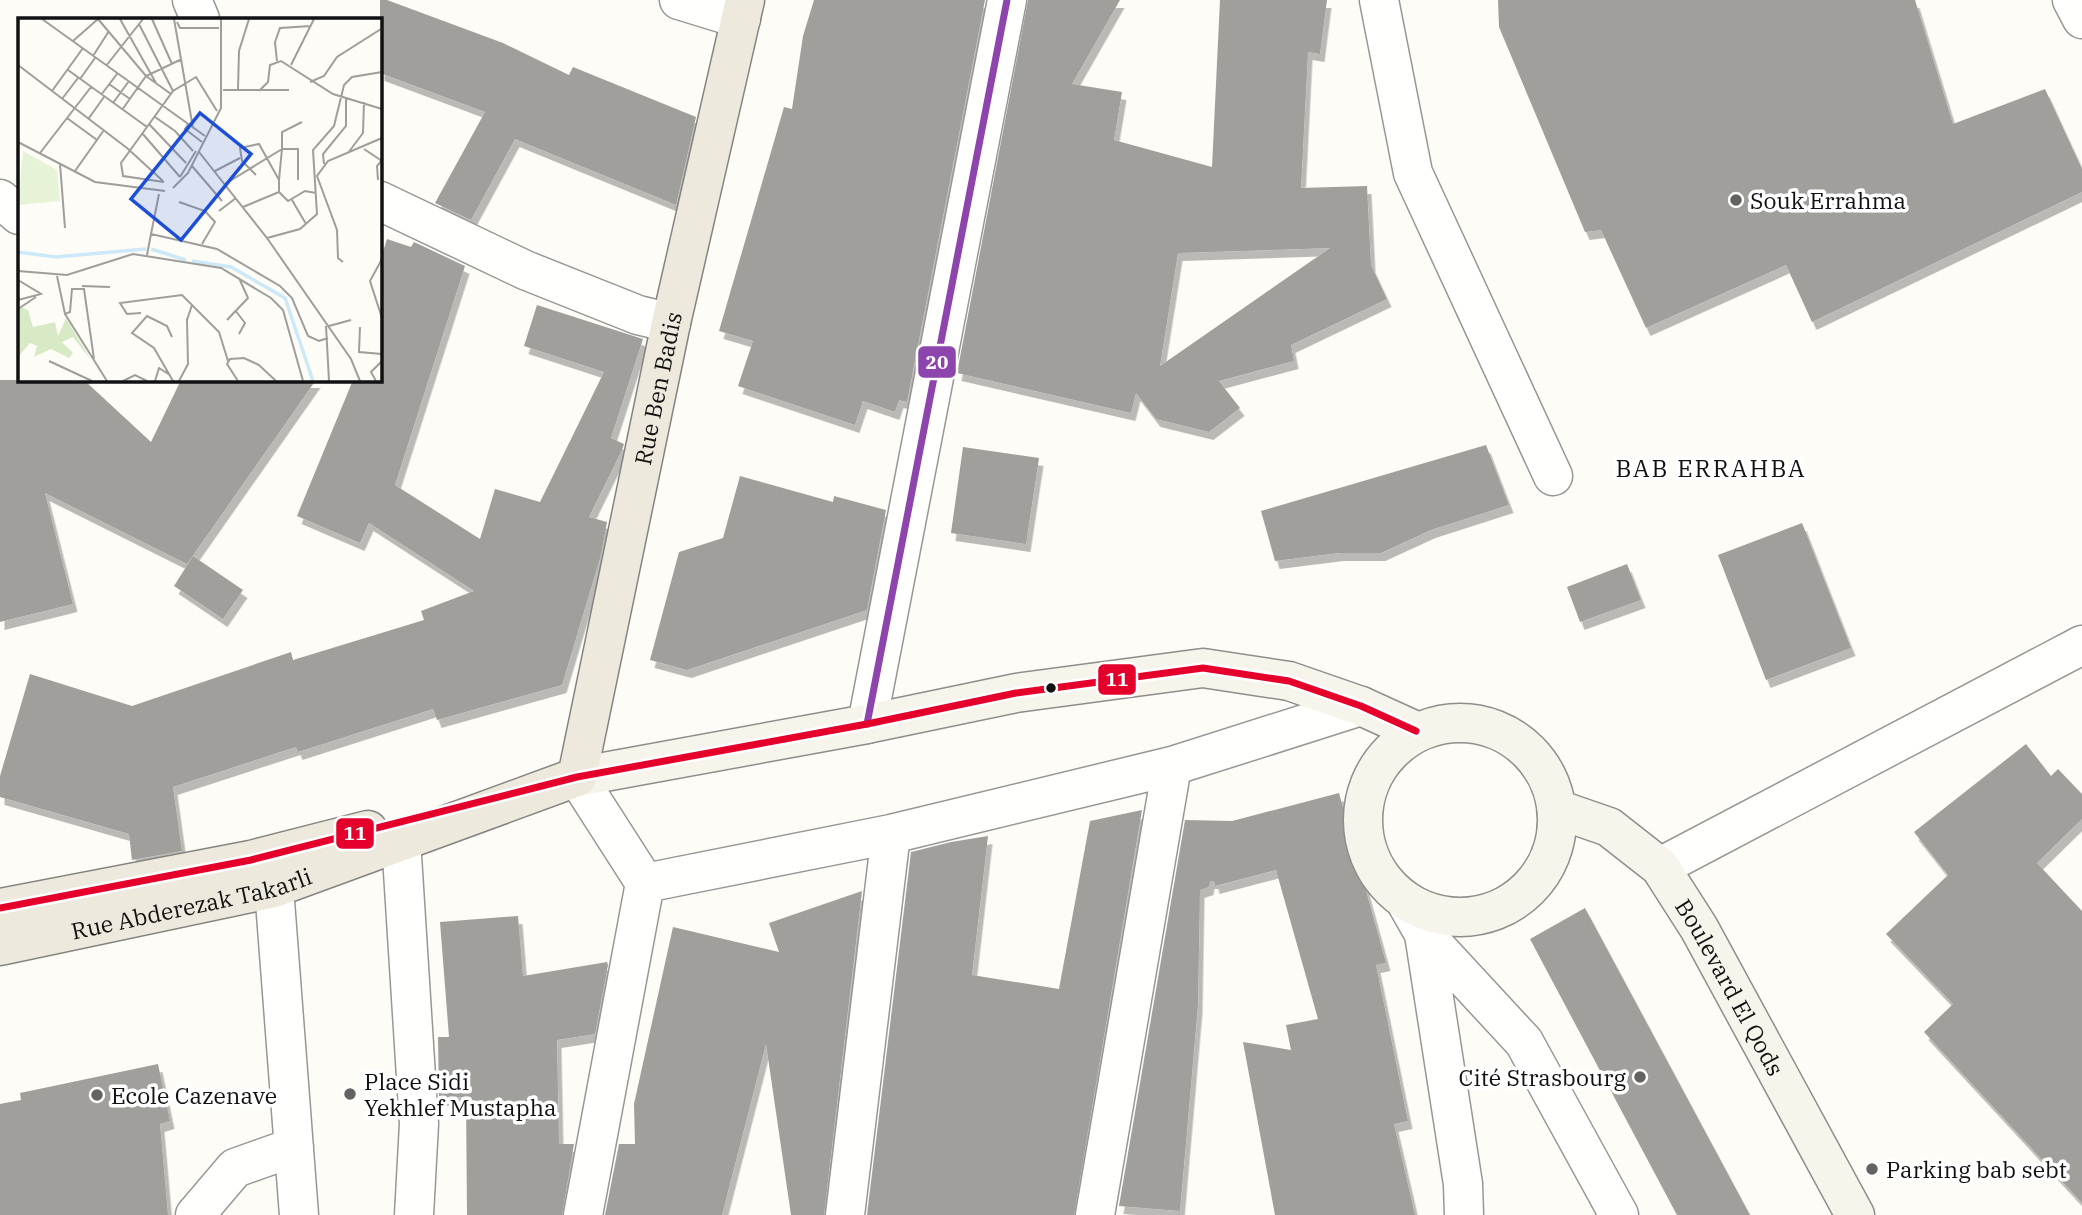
<svg xmlns="http://www.w3.org/2000/svg" width="2082" height="1215" viewBox="0 0 2082 1215" font-family="'IBM Plex Serif',serif">
<style>
.building{fill:#a19f9c;fill-rule:evenodd;filter:url(#shadow)}
.lines{fill:none;stroke-linecap:round;stroke-linejoin:round}
.minor-casing{stroke:#979795;stroke-width:41}
.tertiary-casing{stroke:#979795;stroke-width:41}
.secondary-casing{stroke:#8e8d8b;stroke-width:41}
.primary-casing{stroke:#858482;stroke-width:41}
.minor{stroke:#fffffe;stroke-width:38}
.tertiary{stroke:#fffffe;stroke-width:38}
.secondary{stroke:#f6f4eb;stroke-width:38}
.primary{stroke:#ede9dc;stroke-width:38}
.bus-1-casing{stroke:#fff;stroke-width:12}
.bus-2-casing{stroke:#fff;stroke-width:12}
.bus-1{stroke:#8e44ad;stroke-width:7}
.bus-2{stroke:#e4002b;stroke-width:7}
.poi-dot{fill:#646362;stroke:#fff;stroke-width:2.5}
.bus-dot{fill:#111;stroke:#fff;stroke-width:2.5}
.labels{text-anchor:middle;dominant-baseline:central;stroke-width:7;stroke-linejoin:round;paint-order:stroke}
.poi-label{font-size:23px;fill:#111;stroke:#fff;text-anchor:start}
.street-label{font-size:23px;fill:#111;stroke:#fff}
.neighbourhood-label{font-size:24px;letter-spacing:2px;fill:#111;stroke:#fff}
.inset-river{fill:none;stroke:#cde8f7;stroke-width:3.5}
.inset-road{fill:none;stroke:#9f9e9b;stroke-width:2}
.view{fill:#1d4ed8;fill-opacity:0.15;stroke:#1d4ed8;stroke-width:3.5}
.inset-edge{fill:none;stroke:#111;stroke-width:3.5}
.line-badge{stroke:#fff;stroke-width:2.5}
.badge-label{font-size:19px;text-anchor:middle;font-weight:bold;fill:#fff}
</style>
<defs>
<filter id="shadow"><feDropShadow dx="4.5" dy="8" stdDeviation="0" flood-color="#0004"/></filter>
</defs>
<rect width="100%" height="100%" fill="#fdfcf7"/>
<path class="building" d="M380 0H387L503 43 569 75 573 67 696 117 676 205 515 139 471 220 435 203 485 112 380 73Z
M814 0H985L907 402 899 400 895 412 863 401 855 425 738 386 753 341 719 331 784 107 792 109 803 36Z
M1028 0H1120L1072 84 1122 92 1114 140 1212 167 1220 0H1327L1320 54 1308 52 1301 188 1367 186 1371 265 1387 299 1291 345 1294 361 1219 381 1240 408 1209 432 1156 419 1136 393 1131 413 957 373ZM1330 248 1160 366 1178 253Z
M1498 0H1915L1953 124 2045 89 2082 169V192L1812 322 1786 265 1646 328 1601 230 1585 232 1499 27Z
M387 239 411 247 414 242 465 266 395 485 480 539 495 489 540 502 604 372 524 346 537 305 643 339 611 438 624 444 622 450 589 517 607 522 601 555 562 685 437 720 433 709 298 752 296 747 173 787 182 851 132 860 129 834 0 797V776L30 674 132 706 291 652 293 660 424 620 421 611 474 591 369 523 360 543 297 516 353 380H380V261Z
M0 380H84L151 442 181 380H316L187 564 45 493 73 604 0 622Z
M1486 445 1509 505 1431 530 1381 553H1339L1275 561 1261 511Z
M963 447 1039 458 1026 544 951 533Z
M740 476 833 502 834 496 886 510 867 610 687 670 650 660 679 552 723 538Z
M1802 523 1851 648 1766 680 1718 555Z
M193 556 243 590 223 619 174 586Z
M1627 564 1641 600 1580 622 1567 587Z
M2026 744 2051 776 2058 769 2082 794V819L2037 863 2082 911V1203L1924 1032 1953 1004 1886 934 1948 875 1914 832Z
M1339 793 1386 963 1376 965 1408 1121 1394 1124 1415 1215H1275L1243 1042 1291 1050 1286 1025 1318 1019 1276 870 1215 886 1214 881H1210L1209 887 1200 890 1198 1005 1180 1211 1119 1206 1185 820 1232 821Z
M1142 810 1074 1215H867L911 852 951 842 988 836 972 975 1059 989 1090 821Z
M862 891 824 1215H791L766 1044 722 1215H605L619 1144H635L634 1104 673 927 779 952 769 923Z
M1585 908 1750 1215H1677L1530 939Z
M518 916 523 976 607 962 608 965 595 1034 557 1040 559 1144H574L562 1215H467L466 1097 439 1098 438 1037H449L440 922Z
M158 1064 170 1121 160 1124 168 1215H0V1104L21 1100 20 1093Z"/>
<g class="lines">
<g class="minor-casing">
<path id="minor" d="M192 0 200 19
M679 0 741 19
M1379 0 1413 173 1553 476
M2072 0 2082 19
M0 199 19 215
M380 201 525 270 638 315 671 323
M867 724 1007 0
M577 777 645 883 891 834 1172 766 1361 706
M401 840 419 1124 414 1215
M1660 867 2082 645
M1407 904 1424 934 1463 1184 1464 1215
M1424 934 1524 1042 1619 1215
M583 1215 645 883
M845 1215 891 834
M1095 1215 1172 766"/>
</g>
<g class="tertiary-casing">
<path id="tertiary" d="M274 888 299 1215
M195 1215 235 1168 294 1147"/>
</g>
<g class="secondary-casing">
<g id="secondary">
<circle cx="1460" cy="820" r="97"/>
<path d="M577 777 867 724 1016 693 1203 668 1289 681 1361 706 1416 731"/>
<path id="s1" d="M1557 809 1609 827 1660 867 1699 928 1855 1215"/>
</g>
</g>
<g class="primary-casing">
<g id="primary">
<path id="s2" d="M577 777 671 323 745 0"/>
<path d="M0 908 251 860 368 830"/>
<path id="s3" d="M0 946 274 888 577 777"/>
</g>
</g>
<use href="#minor" class="minor"/>
<use href="#tertiary" class="tertiary"/>
<use href="#secondary" class="secondary"/>
<use href="#primary" class="primary"/>
<g class="bus-1-casing">
<path id="bus-1" d="M867 724 1007 0"/>
</g>
<g class="bus-2-casing">
<path id="bus-2" d="M0 908 251 860 577 777 867 724 1016 693 1203 668 1289 681 1361 706 1416 731"/>
</g>
<use href="#bus-1" class="bus-1"/>
<use href="#bus-2" class="bus-2"/>
</g>
<g class="poi-dot">
<circle cx="1736" cy="200" r="7"/>
<circle cx="1640" cy="1077" r="7"/>
<circle cx="350" cy="1094" r="7"/>
<circle cx="97" cy="1095" r="7"/>
<circle cx="1872" cy="1169" r="7"/>
</g>
<circle class="bus-dot" cx="1051" cy="688" r="6"/>
<g class="labels">
<g class="poi-label">
<text x="1750" y="200">Souk Errahma</text>
<text x="1626" y="1077" text-anchor="end">Cité Strasbourg</text>
<text x="364" y="1081">Place Sidi<tspan x="364" dy="26">Yekhlef Mustapha</tspan></text>
<text x="111" y="1095">Ecole Cazenave</text>
<text x="1886" y="1169">Parking bab sebt</text>
</g>
<g class="street-label">
<text stroke="none"><textPath href="#s2" startOffset="397">Rue Ben Badis</textPath></text>
<text stroke="none"><textPath href="#s3" startOffset="196">Rue Abderezak Takarli</textPath></text>
<text stroke="none"><textPath href="#s1" startOffset="259">Boulevard El Qods</textPath></text>
</g>
<g class="neighbourhood-label">
<text x="1711" y="468">BAB ERRAHBA</text>
</g>
</g>
<g transform="translate(18 18)">
<rect width="364" height="364" fill="#fdfcf7"/>
<path d="M5 133 39 152 42 183 0 187Z" fill="#e7f3d7"/>
<path d="M0 288 10 292 15 309 37 304 40 318 48 300 73 342 55 319 44 324 55 335 51 340 33 331 16 339 19 328 12 325 0 339Z" fill="#d8eac5"/>
<path class="inset-river" d="M133 231 168 242M0 234 38 239 128 231M174 243 213 249 267 280 295 363"/>
<path class="inset-road" d="M24 1 187 118M80 1 128 58 153 76M102 1 138 65M134 1 154 46M156 1 175 110M159 4 162 10H201M121 6 155 73M55 23 80 1M75 38 91 13M259 43 257 24 262 10 293 8M0 47 109 130 145 163M273 47 296 1M88 48 125 1M50 52 129 109M62 61 77 40M292 64 306 58 319 39 363 11M91 66 112 81M220 71 221 33 231 1M205 72H271M34 73 65 30M241 73 250 64 252 47 263 43 315 76 364 91M83 77 99 56M44 81 60 60M95 85 111 63M104 92 128 58 164 41M137 99 157 113 175 133M49 100 79 122M71 100 86 79M131 106 168 145M170 106 167 111 184 124M124 115 162 159M0 124 77 164 147 173M346 131 364 143M181 134 249 220 282 211 299 196 295 132 316 108 326 67 334 59 364 54M22 135 73 69M330 135 345 115 346 84M42 146 47 210M306 146 305 136 328 108V80M174 148 204 183M57 153 86 112M197 153 222 140M238 157 224 143 222 130 241 126 261 162 264 131H280V162M162 159 178 133M261 162V174L270 183 287 173 298 175M360 162 359 148 364 142M146 164 105 158 103 145 155 73 178 59 199 93M207 166 264 131V114L284 104M155 170 170 155 203 90V1M141 176 133 216 199 231 262 268 274 280 290 318 301 323 310 320M274 182 288 206M161 184 187 193 197 204 184 226M225 189 261 174M201 193 218 180M249 220 333 341 342 363M129 237 133 216M364 241 352 263 364 300M325 244 320 240 319 212 299 158 310 143 364 120M0 253 49 257 115 236 203 250 253 280 265 292 285 363M39 258 47 296 52 294 54 271H66L76 341M0 262 23 276 0 282M64 268 92 269M0 291 18 279M217 292 227 305 221 316M123 295 109 296 102 285 164 277 201 314 210 343M47 296 89 363M209 302 230 280 221 260M308 308 311 363M311 308 333 302M342 309 341 334 364 336M154 319 149 308 129 298 114 315 136 330 155 363M31 343 74 363M105 363 117 357 129 363M137 363 141 350 152 357M161 363 170 346 169 302 174 287M220 363 209 346 212 341 226 340 241 347 258 363M358 363 353 354 364 343"/>
<path class="view" d="M182 95 233 136 163 222 113 181Z"/>
<rect width="364" height="364" class="inset-edge"/>
</g>
<g class="line-badge">
<rect x="917" y="345" width="40" height="34" rx="7" fill="#8e44ad"/>
<rect x="1097" y="663" width="40" height="33" rx="7" fill="#e4002b"/>
<rect x="335" y="817" width="40" height="33" rx="7" fill="#e4002b"/>
</g>
<g class="badge-label">
<text x="937" y="369">20</text>
<text x="1117" y="686">11</text>
<text x="355" y="840">11</text>
</g>
</svg>
